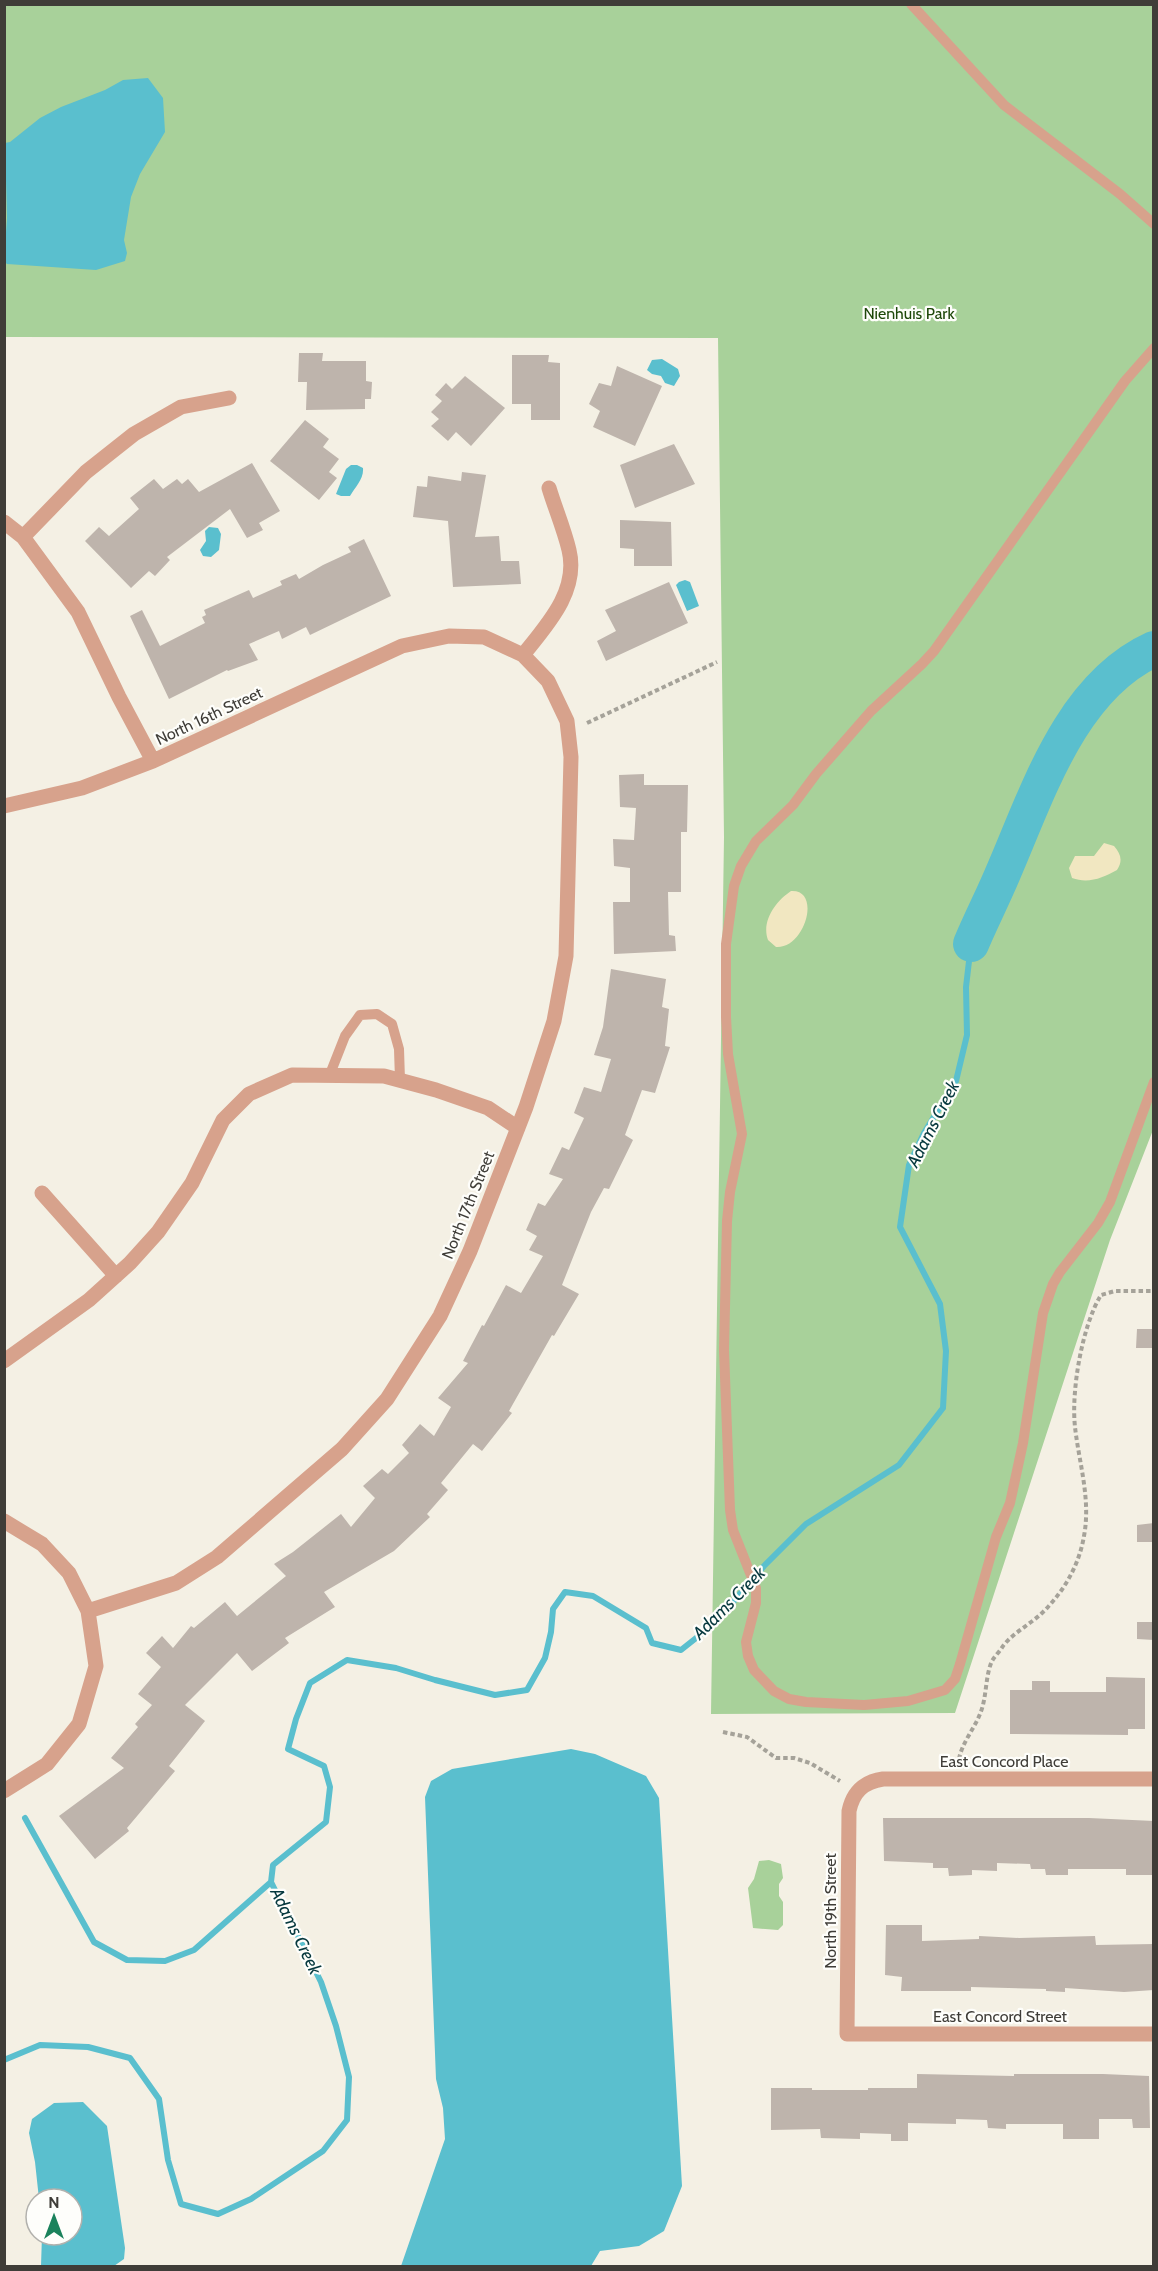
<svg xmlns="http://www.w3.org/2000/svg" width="1158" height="2271" viewBox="0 0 1158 2271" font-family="Cabin,sans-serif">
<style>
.green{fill:#a8d19a}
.sand{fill:#f1e7c1}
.water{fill:#5abfce}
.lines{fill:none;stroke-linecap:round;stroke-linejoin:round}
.stream{stroke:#5abfce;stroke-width:6}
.river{stroke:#5abfce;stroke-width:36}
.building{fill:#beb4ac}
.path{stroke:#a5a299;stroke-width:4;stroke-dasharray:4.5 3;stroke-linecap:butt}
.service{stroke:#d7a28c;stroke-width:10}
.minor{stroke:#d7a28c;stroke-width:15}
.labels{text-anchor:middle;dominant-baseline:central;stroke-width:4.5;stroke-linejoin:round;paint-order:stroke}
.park-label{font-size:16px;fill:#1e480a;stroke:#fefefb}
.street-label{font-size:16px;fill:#3f3d38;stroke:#fefefb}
.water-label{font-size:18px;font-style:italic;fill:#06383e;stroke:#fefefb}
</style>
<rect width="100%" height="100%" fill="#f4f0e4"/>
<path class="green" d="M4 5H1153V1130L1110 1240 955 1713 711 1714 724 837 718 338 5 337Z
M769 1860 781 1864 783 1878 779 1884V1896L783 1902V1925L778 1930 753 1928 748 1888 754 1879 759 1861Z"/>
<path class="sand" d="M1104 843 1114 846C1121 854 1123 861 1117 870 1103 878 1088 884 1072 878L1069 868 1075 856H1094Z
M791 891C822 889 805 949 776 947L768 940C761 921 776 901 791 891Z"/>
<path class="water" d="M148 78 163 98 165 132 140 174 131 197 124 240 127 253 125 261 96 270 7 264 4 261 7 218 5 143 10 142 40 118 61 107 105 90 123 80Z
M662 359 678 369 680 376 674 386 665 383 661 376 652 374 647 370 652 360Z
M351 465H357L363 468C364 479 355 487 350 496H341L336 494 346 469Z
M209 527 218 528 221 534 219 550 211 557 203 556 200 550 206 541 205 531Z
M685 580 690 582 699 606 687 611 676 585 679 582Z
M571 1749 595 1754 646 1776 659 1798 682 2186 664 2231 639 2246 600 2251 591 2266H401L445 2139 443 2108 436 2079 425 1797 431 1781 452 1769Z
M83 2102 107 2126 125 2248 124 2259 114 2266H41L42 2235H72V2199H39L35 2162 29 2133 32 2119 54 2103Z"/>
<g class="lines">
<path class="stream" d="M25 1818 94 1942 127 1960 165 1961 194 1950 271 1882
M4 2060 40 2045 88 2047 130 2058 159 2099 168 2160 181 2204 218 2214 251 2199 323 2151 347 2120 349 2077 336 2026 321 1982 271 1882 273 1865 326 1822 330 1787 324 1766 288 1749 296 1719 310 1683 347 1660 396 1668 435 1680 495 1695 527 1690 545 1658 551 1632 553 1609 565 1592 593 1596 646 1628 652 1643 681 1650 715 1623 764 1566 806 1524 899 1465 943 1408 946 1351 940 1304 900 1227 909 1165 924 1133 956 1081 967 1035 966 987 971 944"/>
<path class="river" d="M971 944C981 920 993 897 1003 873 1037 795 1070 687 1154 649"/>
</g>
<path class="building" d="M299 353H323L322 361H366V381L372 382 371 399H365V409L306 410 307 382H298Z
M512 355H549L548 362 560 363V420H531V404H512Z
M617 366 662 386 635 446 593 427 600 411 589 404 599 383 611 386Z
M465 376 505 408 471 446 456 432 448 441 431 426 439 419 431 412 442 401 435 395 446 383 452 389Z
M305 420 329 439 323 447 339 459 329 472 337 478 319 500 270 461Z
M674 444 695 484 635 508 620 465Z
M252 463 280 511 259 523 263 530 247 538 230 509 167 557 170 560 155 576 149 571 131 588 85 541 99 527 109 536 139 509 130 498 154 479 163 489 177 479 182 484 188 479 199 492Z
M462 472 486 475 475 537 499 536 501 561H519L521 584 453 587 448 521 413 517 417 486 427 487 428 476 461 481Z
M620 520 671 522 672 566H634V549L620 548Z
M364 539 391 596 310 635 306 627 282 639 279 631 249 644 258 660 228 671 227 670 169 699 130 616 142 610 160 646 205 623 202 617 206 615 204 610 249 590 253 598 282 585 280 581 296 574 299 579 323 565 351 552 348 547Z
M669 582 688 623 606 661 597 641 616 631 605 610Z
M644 774V785H688L687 832H681V892H668L669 935 675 936 676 951 614 954 613 902H630V868L614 866 613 839 634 840 636 808 620 807 619 775Z
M611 969 666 979 662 1007 669 1009 665 1046 670 1047 655 1093 642 1090 625 1135 633 1140 609 1189 604 1188 591 1212 562 1285 579 1294 554 1336 552 1335 509 1411 512 1413 482 1451 473 1444 441 1483 448 1490 427 1514 430 1517 394 1551 324 1592 335 1607 285 1638 289 1643 252 1671 237 1653 185 1705 205 1721 169 1766 175 1771 127 1828 129 1831 95 1859 59 1816 124 1768 111 1758 138 1727 135 1724 152 1705 138 1694 161 1667 146 1653 162 1636 173 1648 191 1626 194 1628 225 1602 237 1616 286 1576 274 1564 293 1552 341 1514 351 1527 375 1498 363 1486 382 1469 388 1474 409 1453 402 1445 420 1424 434 1436 451 1407 438 1398 468 1363 463 1361 482 1325 484 1326 506 1285 521 1293 543 1256 529 1250 537 1236 526 1230 538 1203 545 1206 563 1179 549 1174 562 1147 569 1150 584 1118 574 1113 584 1087 601 1092 611 1059 594 1055 603 1027Z
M1137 1329H1154V1348H1136Z
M1154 1523V1542H1137V1525Z
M1137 1622H1154V1640L1137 1639Z
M1106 1677 1145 1678V1729H1128V1735L1010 1734V1690H1032V1681H1050V1692H1106Z
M883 1818H1089L1154 1821V1875H1126V1869H1068V1875H1046L1045 1869H1031L1030 1864 997 1863V1871L972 1870V1875L949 1876 948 1868H933V1863L884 1861Z
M886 1925H922V1941L979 1939V1936L1019 1938 1095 1936 1096 1945 1154 1944V1990L1124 1992 1065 1988V1992L1046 1991V1989L971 1987V1991H901L902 1977 885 1975Z
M917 2074 1014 2076V2074H1103L1149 2076 1150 2128H1133L1132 2119H1099V2139H1063V2124H1006V2129L988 2128 987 2120 956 2119V2124L908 2123V2141H891V2134L860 2133V2139L821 2138 820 2129 771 2130V2088H812V2090H868V2088H917Z"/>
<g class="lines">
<path class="path" d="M587 723 717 662
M723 1732 747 1737 776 1758H794L810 1763 840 1781
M959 1759C962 1743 974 1729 980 1714 987 1698 985 1676 992 1661 995 1656 1000 1651 1003 1646 1013 1633 1029 1625 1041 1614 1063 1593 1079 1566 1084 1536 1091 1499 1079 1463 1075 1427 1071 1391 1082 1326 1101 1295L1115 1291H1154"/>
<path class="service" d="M911 4 1004 105 1120 194 1154 224
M1154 348 1125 381 934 651 922 664 871 711 816 774 793 805 756 841 741 866 734 886 726 944V1017L728 1054 742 1134 730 1192 727 1221 724 1350 730 1510 733 1530 756 1588V1603L746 1642 748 1656 754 1670 774 1691 789 1699 806 1702 864 1705 908 1701 945 1690 955 1679 960 1664 996 1537 1010 1503 1023 1443 1043 1313 1053 1284 1060 1272 1098 1223 1110 1202 1154 1082
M330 1074 345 1036 360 1015 377 1014 392 1024 399 1049 400 1080"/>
<path class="minor" d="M4 522 23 537 86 472 134 434 181 407 229 398
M23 537 78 612 119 697 153 761
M523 655C547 625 579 591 569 550 564 529 555 508 549 488
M4 806 82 788 153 761 402 646 449 636 484 637 523 655 548 681 567 721 571 757 566 956 554 1021 526 1107 470 1251 440 1316 387 1399 342 1449 217 1557 176 1583 88 1611
M42 1193 116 1276
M4 1361 89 1300 130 1263 158 1232 192 1183 223 1120 249 1094 292 1075 384 1076 436 1090 488 1108 518 1128
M4 1521 42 1544 69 1573 88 1611 96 1666 79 1724 47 1764 4 1791
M1154 1779H883C863 1782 853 1792 849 1811L847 2034H1154"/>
</g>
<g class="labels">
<g class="park-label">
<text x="909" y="313">Nienhuis Park</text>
</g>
<g class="street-label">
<text transform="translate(209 716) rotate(-25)">North 16th Street</text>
<text transform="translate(468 1205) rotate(-68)">North 17th Street</text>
<text x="1004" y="1761">East Concord Place</text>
<text transform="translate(830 1911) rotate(-90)">North 19th Street</text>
<text x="1000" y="2016">East Concord Street</text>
</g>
<g class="water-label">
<text transform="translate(933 1124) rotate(-63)">Adams Creek</text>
<text transform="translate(729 1603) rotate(-45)">Adams Creek</text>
<text transform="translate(296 1931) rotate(64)">Adams Creek</text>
</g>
</g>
<rect width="1158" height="2271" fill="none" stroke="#3f3d38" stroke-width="12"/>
<g transform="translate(54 2217)"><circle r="28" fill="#fefefb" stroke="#b2b1ad" stroke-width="1.5"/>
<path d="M0-4.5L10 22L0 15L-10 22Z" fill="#1b825c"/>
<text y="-9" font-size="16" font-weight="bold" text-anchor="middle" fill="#3f3d38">N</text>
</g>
</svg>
